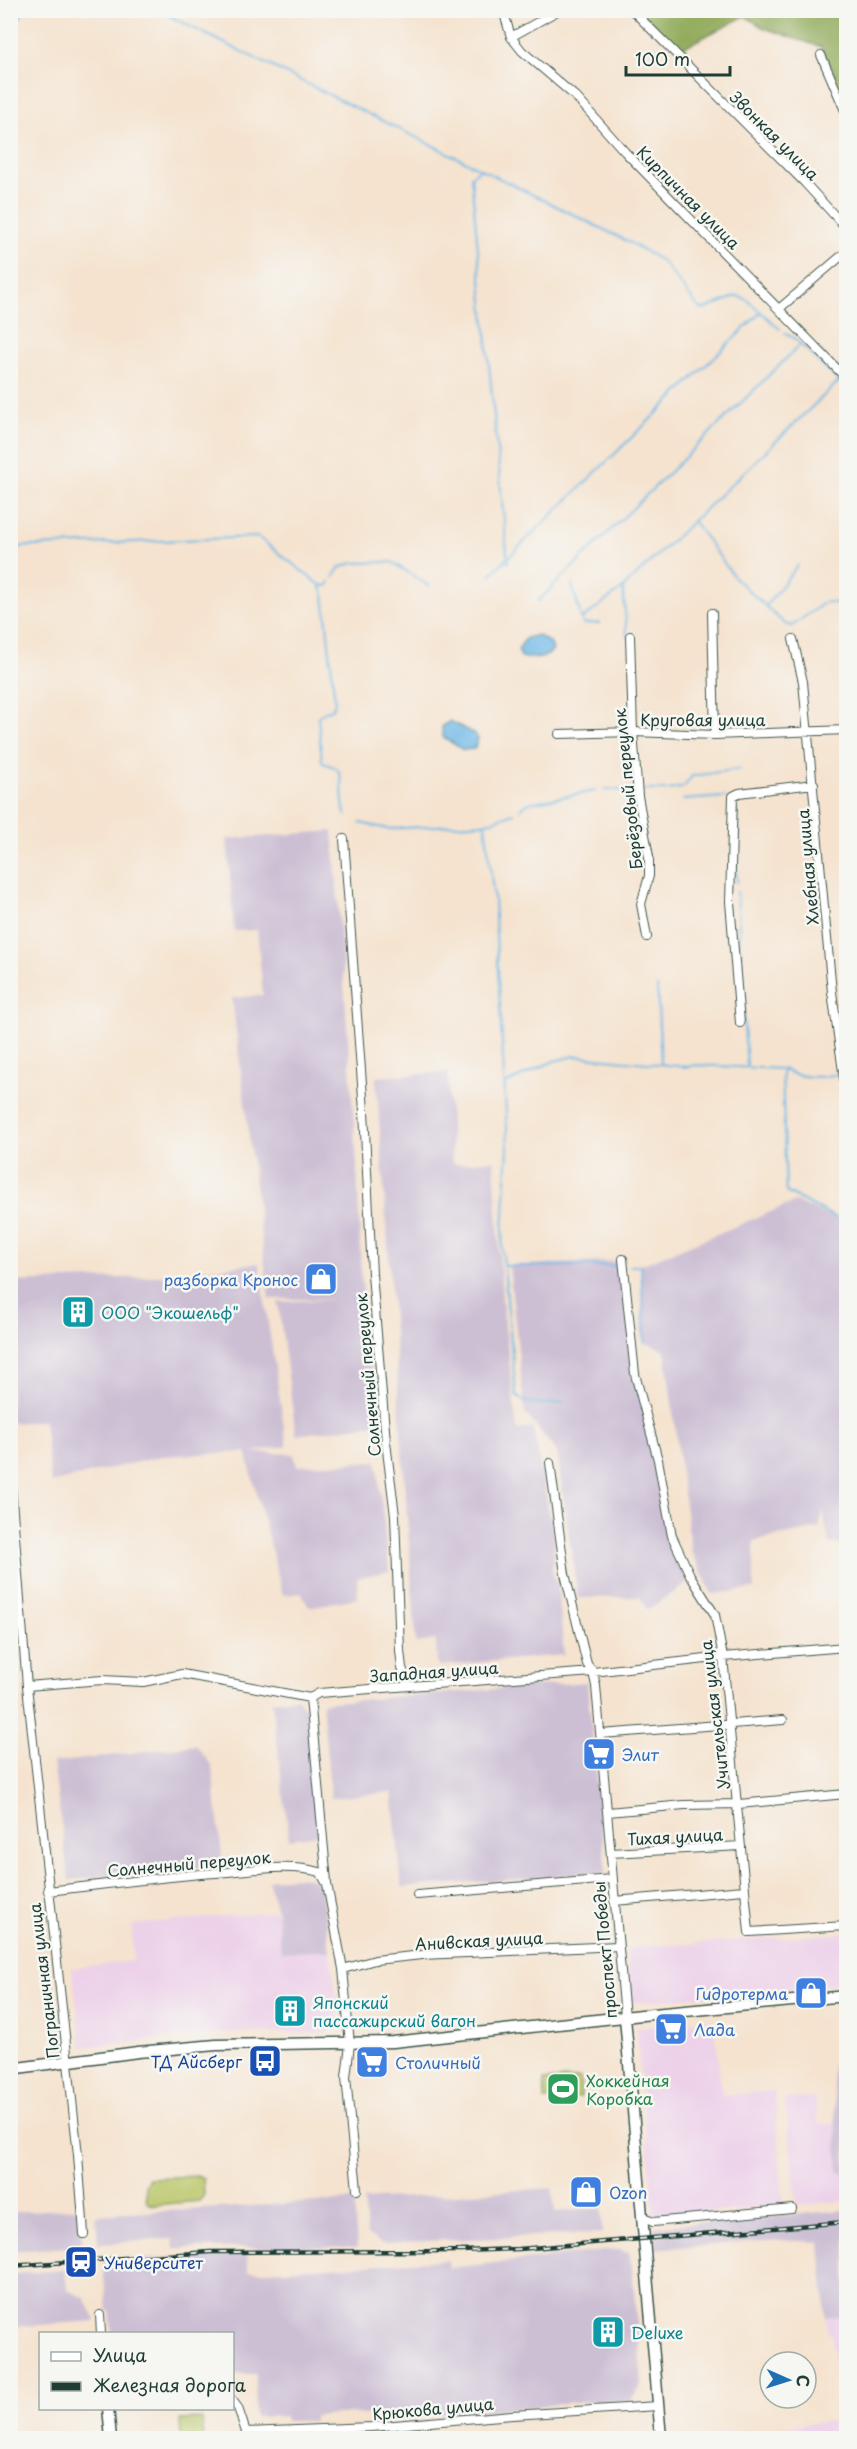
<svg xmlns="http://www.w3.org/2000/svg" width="857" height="2449" viewBox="0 0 857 2449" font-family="'Playpen Sans',sans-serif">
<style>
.built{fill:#edd1e9}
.industrial{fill:#ccbfd4}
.green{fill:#b9c668;stroke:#6c824e;stroke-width:1.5}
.forest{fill:#92ab5c;stroke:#587448;stroke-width:1.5}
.water{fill:#6eb8e6;stroke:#467a8d;stroke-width:1.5}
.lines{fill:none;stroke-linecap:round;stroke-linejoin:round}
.stream{stroke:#6eb8e6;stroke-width:2}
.street-casing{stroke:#3f564b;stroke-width:10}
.secondary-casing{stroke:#3f564b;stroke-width:13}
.street{stroke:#fff;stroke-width:8}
.secondary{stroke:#fff;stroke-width:10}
.rail-casing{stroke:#1f3d34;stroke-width:4.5}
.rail{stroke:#f6f6f2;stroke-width:2;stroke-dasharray:7;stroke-linecap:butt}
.labels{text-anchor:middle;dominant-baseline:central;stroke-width:5;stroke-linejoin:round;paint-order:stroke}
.street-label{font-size:16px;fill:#1f3d34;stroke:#f6f6f2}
.shop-label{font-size:16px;fill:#366cbe;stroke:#f6f6f2;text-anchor:start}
.culture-label{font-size:16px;fill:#0d838f;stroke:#f6f6f2;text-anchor:start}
.transit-label{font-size:16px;fill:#164399;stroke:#f6f6f2;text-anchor:end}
.leisure-label{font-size:16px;fill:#27864d;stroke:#f6f6f2;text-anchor:start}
</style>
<rect width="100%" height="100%" fill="#f6f6f2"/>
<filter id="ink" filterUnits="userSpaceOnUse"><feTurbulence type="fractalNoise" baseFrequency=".0167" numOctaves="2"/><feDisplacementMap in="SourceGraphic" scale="12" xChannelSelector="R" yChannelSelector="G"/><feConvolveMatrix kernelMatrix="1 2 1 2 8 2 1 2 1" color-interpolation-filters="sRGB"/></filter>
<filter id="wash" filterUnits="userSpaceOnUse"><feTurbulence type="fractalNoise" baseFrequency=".008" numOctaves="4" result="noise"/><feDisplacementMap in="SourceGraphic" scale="24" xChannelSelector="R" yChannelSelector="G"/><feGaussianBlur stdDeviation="1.35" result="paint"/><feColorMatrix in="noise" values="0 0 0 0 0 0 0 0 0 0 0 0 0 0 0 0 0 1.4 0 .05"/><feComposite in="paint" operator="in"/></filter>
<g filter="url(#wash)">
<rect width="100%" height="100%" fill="#f5e3cf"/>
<path class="built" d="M277 1911 281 1952 330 1951 341 2025 324 2034 232 2032 82 2047 72 1968 133 1961 132 1925Z
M846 1933V1983L631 2003 626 1948Z
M714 2020 722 2095 774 2091 784 2206 654 2217 636 2028Z
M815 2097 818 2124H837L839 2171 844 2172 846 2201 797 2205 785 2099Z
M846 2317V2438H718V2434L841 2420 832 2335 828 2334 826 2318Z"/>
<path class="industrial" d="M333 831 357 1165 361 1275 377 1424 296 1435 278 1302 336 1299H269L232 998 263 995 257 930 234 931 227 839Z
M448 1072 452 1162 457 1164 494 1160 502 1299 517 1430 533 1428 555 1542 552 1571 558 1585 564 1655 437 1666 436 1640 416 1643 376 1077Z
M795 1202 846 1222V1578L842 1544H829L823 1510 819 1528 754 1541V1589L712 1594 691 1551 665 1350 643 1342 641 1265Z
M618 1261 658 1466 667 1531 689 1582 647 1610 640 1597 578 1598 557 1452 525 1413 509 1266Z
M259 1263 287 1446 251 1452 294 1454 297 1466 377 1461 389 1571 357 1578 358 1598 309 1607 302 1593 283 1595 246 1452 162 1456 51 1483 44 1421 11 1423V1282L145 1277Z
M587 1682 606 1873 402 1887 392 1792 331 1798 322 1703Z
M297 1698 306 1710 320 1835 289 1839 272 1701Z
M196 1745 212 1766 223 1865 69 1880 53 1763Z
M293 1877 309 1878 318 1883 321 1889 330 1951 281 1952 277 1911 268 1880Z
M846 2064V2197L844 2172H839L832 2065Z
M552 2188 555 2212 602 2208V2233L380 2243 367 2233 364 2200Z
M354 2200 357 2247 174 2248 173 2239 98 2244 96 2215Z
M78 2208 83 2246 11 2251V2212Z
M846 2210V2317L826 2318 820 2242 778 2240 654 2249V2227Z
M622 2249 623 2252H628L632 2267 642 2385 630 2401H601L438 2414H337L313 2416V2421H285V2416L255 2417 256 2374H233L232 2334 112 2333 110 2311H107L103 2263 174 2257 247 2255 249 2272 448 2260 449 2268Z
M65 2270 67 2290 85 2298 96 2321 11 2327V2274Z"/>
<path class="green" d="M580 2078 581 2097 545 2100 544 2081Z
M199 2176 203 2178 204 2195 199 2201 153 2205 147 2203 145 2185 149 2178Z
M202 2419 204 2438H181L180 2420Z"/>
<path class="forest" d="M638 11H846V100L821 47 764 28 745 16 680 49Z"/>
<path class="water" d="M538 635 551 644 553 650C544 661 533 659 521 657L518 649 526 638Z
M450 721 475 734 478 739 474 749 463 750 443 737 442 726Z"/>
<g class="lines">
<path class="stream" d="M157 10 631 243 662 261 699 308 705 309 737 296 746 299 780 329
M10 33 25 10
M480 170 471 176 508 563
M785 333 794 338 846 388
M694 522 735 578 785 624 792 626 825 602 846 603
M10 547 258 537 320 585 324 595 335 702C333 714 324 709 318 717L322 762C326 765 331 765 336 768 345 775 340 804 346 816
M490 575 761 312
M333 578 339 568 353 563 392 562 429 586
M320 585 327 586 330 582
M572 585 583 624 600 623
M623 588 627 636
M538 601 801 344
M766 606 798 565
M582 619 623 588 839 381
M603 790H637
M643 790H669L684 787 692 776 740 769
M683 800 725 797
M520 809 529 803 595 791
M736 809 739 840 736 861 737 883
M360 823 388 829 485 823 494 899 508 1148 502 1245 516 1395C526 1408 550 1403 564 1402
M486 823 514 813
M737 892 740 943
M741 950V967
M740 975 747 1065
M657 986 661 1063
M782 1069C801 1079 819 1078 839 1074
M505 1084 554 1061 575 1056 688 1067 695 1065 782 1069 786 1192 846 1223
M504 1266H618
M630 1266H641L645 1343"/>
</g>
</g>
<g filter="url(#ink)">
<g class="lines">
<g class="street-casing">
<path id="street" d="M503 10 511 37 522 51 576 97 625 152 846 378
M632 10 804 182 846 228
M511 37 559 10
M821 55 846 113
M780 308 846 252
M712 613 715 735
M630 636 633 732 638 796 649 857V876L641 904 647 937
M793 639 803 682 832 992 846 1093
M559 734 633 732 715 735 846 730
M344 839 364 1111 372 1274 386 1442 395 1516 400 1651 402 1668 409 1686
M740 1023 730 902 733 796 739 793 814 784
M623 1259 635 1374 658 1460 672 1536 690 1575 715 1615 723 1657 749 1932 846 1926
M550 1463 565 1574 587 1664 593 1672 596 1686 625 2017
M10 1475 27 1686 78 2155 84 2234
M27 1686 102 1680 143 1682 182 1674 310 1698 319 1693 593 1672 723 1657 846 1647
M310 1698 327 1882
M601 1734 783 1720
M608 1812 684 1805 739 1804 846 1794
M611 1853 741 1846
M48 1891C108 1884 168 1876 228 1872 258 1869 290 1864 320 1872L327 1884 343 1969 350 2044 346 2077 357 2190
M417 1895 612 1879
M614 1901 744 1890
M343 1969 375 1960 422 1955 618 1946
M643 2218 653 2222 792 2209
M100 2315 101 2334
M232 2400 238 2408 246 2432 371 2427 512 2415 658 2406"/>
</g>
<g class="secondary-casing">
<path id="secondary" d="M625 2017 661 2438
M10 2069 138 2052 216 2045 393 2042 642 2015 846 1996
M108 2408 111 2438"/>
</g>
<use href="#street" class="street"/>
<use href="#secondary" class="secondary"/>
<g class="rail-casing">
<path id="rail" d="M10 2266 210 2252 461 2251 519 2249 846 2222"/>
</g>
<use href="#rail" class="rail"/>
</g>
</g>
<defs>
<g id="shop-square" transform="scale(1.725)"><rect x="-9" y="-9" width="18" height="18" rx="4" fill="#3f7fe0" stroke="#f6f6f2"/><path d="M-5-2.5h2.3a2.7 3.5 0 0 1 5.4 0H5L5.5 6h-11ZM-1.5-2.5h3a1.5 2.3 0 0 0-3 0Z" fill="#fff"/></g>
<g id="building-square" transform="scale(1.725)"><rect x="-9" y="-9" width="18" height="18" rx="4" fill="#0f9aa8" stroke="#f6f6f2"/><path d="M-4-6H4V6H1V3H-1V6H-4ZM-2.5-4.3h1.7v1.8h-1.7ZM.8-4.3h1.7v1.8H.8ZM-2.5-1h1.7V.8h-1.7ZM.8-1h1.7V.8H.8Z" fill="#fff"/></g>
<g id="supermarket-square" transform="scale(1.725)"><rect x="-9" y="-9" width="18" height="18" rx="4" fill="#3f7fe0" stroke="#f6f6f2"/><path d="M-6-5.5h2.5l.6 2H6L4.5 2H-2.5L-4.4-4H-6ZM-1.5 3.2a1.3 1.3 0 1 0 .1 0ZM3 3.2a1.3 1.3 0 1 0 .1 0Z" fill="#fff"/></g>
<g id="bus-square" transform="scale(1.725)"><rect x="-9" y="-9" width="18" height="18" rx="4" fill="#1a4fb4" stroke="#f6f6f2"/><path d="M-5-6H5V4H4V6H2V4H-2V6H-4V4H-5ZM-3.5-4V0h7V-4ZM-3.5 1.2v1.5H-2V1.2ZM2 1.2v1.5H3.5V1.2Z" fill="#fff"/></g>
<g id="stadium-square" transform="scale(1.725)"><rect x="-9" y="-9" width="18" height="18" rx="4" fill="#2e9e5b" stroke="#f6f6f2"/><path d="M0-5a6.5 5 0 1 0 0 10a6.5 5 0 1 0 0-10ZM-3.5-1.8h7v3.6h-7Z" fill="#fff"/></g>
<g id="station-square" transform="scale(1.725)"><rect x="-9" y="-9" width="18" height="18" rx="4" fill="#1a4fb4" stroke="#f6f6f2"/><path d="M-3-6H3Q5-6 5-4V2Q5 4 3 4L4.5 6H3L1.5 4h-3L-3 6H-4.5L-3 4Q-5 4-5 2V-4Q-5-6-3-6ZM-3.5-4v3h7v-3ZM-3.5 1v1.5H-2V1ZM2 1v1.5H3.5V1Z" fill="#fff"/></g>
</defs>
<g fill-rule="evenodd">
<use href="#shop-square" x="321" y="1279"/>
<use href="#building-square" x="78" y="1312"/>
<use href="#supermarket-square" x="599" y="1754"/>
<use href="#shop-square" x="811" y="1993"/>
<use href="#building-square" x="290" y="2011"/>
<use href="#supermarket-square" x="671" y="2029"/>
<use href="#bus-square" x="265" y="2061"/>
<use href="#supermarket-square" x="372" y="2062"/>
<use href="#stadium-square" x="563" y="2089"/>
<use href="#shop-square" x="586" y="2192"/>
<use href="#station-square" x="81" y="2262"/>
<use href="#building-square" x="608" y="2332"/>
</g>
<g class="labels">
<g class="street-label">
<text transform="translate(775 135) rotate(45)">Звонкая улица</text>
<text transform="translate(689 197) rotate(45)">Кирпичная улица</text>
<text x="703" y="719">Круговая улица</text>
<text transform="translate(627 789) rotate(-96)">Берёзовый переулок</text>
<text transform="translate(807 867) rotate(-95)">Хлебная улица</text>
<text transform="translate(367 1375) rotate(-95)">Солнечный переулок</text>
<text transform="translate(434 1671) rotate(-4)">Западная улица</text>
<text transform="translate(714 1715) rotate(-97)">Учительская улица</text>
<text transform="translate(675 1836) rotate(-3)">Тихая улица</text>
<text transform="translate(189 1863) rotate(-5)">Солнечный переулок</text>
<text transform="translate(479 1940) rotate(-3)">Анивская улица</text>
<text transform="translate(604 1950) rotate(-95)">проспект Победы</text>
<text transform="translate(43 1981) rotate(-97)">Пограничная улица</text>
<text transform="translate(433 2408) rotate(-5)">Крюкова улица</text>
</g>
<g class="shop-label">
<text x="298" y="1279" text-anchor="end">разборка Кронос</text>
<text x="622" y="1754">Элит</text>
<text x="788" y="1993" text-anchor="end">Гидротерма</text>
<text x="694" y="2029">Лада</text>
<text x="395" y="2062">Столичный</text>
<text x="609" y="2192">Ozon</text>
</g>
<g class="culture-label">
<text x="101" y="1312">ООО "Экошельф"</text>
<text x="313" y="2002">Японский<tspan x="313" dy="18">пассажирский вагон</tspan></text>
<text x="631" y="2332">Deluxe</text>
</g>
<g class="transit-label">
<text x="242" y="2061">ТД Айсберг</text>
<text x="104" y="2262" text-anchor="start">Университет</text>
</g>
<g class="leisure-label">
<text x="586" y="2080">Хоккейная<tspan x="586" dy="18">Коробка</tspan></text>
</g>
</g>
<rect width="857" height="2449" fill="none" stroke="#f6f6f2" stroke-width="36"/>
<rect x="39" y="2332" width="195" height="78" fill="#f6f6f2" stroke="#a0aca6" stroke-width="1.5"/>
<rect x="51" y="2352" width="30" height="9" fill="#ffffff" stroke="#a0aca6" stroke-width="1.5"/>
<text x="93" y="2362" font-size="18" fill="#1f3d34">Улица</text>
<rect x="51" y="2382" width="30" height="9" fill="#1f3d34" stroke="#a0aca6" stroke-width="1.5"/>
<text x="93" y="2392" font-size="18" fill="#1f3d34">Железная дорога</text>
<g transform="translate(788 2380) rotate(93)"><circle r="28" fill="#f6f6f2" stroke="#a0aca6" stroke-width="1.5"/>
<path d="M0-4.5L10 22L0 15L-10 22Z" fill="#1f6fb2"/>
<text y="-9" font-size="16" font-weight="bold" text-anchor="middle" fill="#1f3d34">С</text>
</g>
<path d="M626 66v9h104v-9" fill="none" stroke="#1f3d34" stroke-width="3"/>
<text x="635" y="66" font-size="18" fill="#1f3d34" stroke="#f6f6f2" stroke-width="4.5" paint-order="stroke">100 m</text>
</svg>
